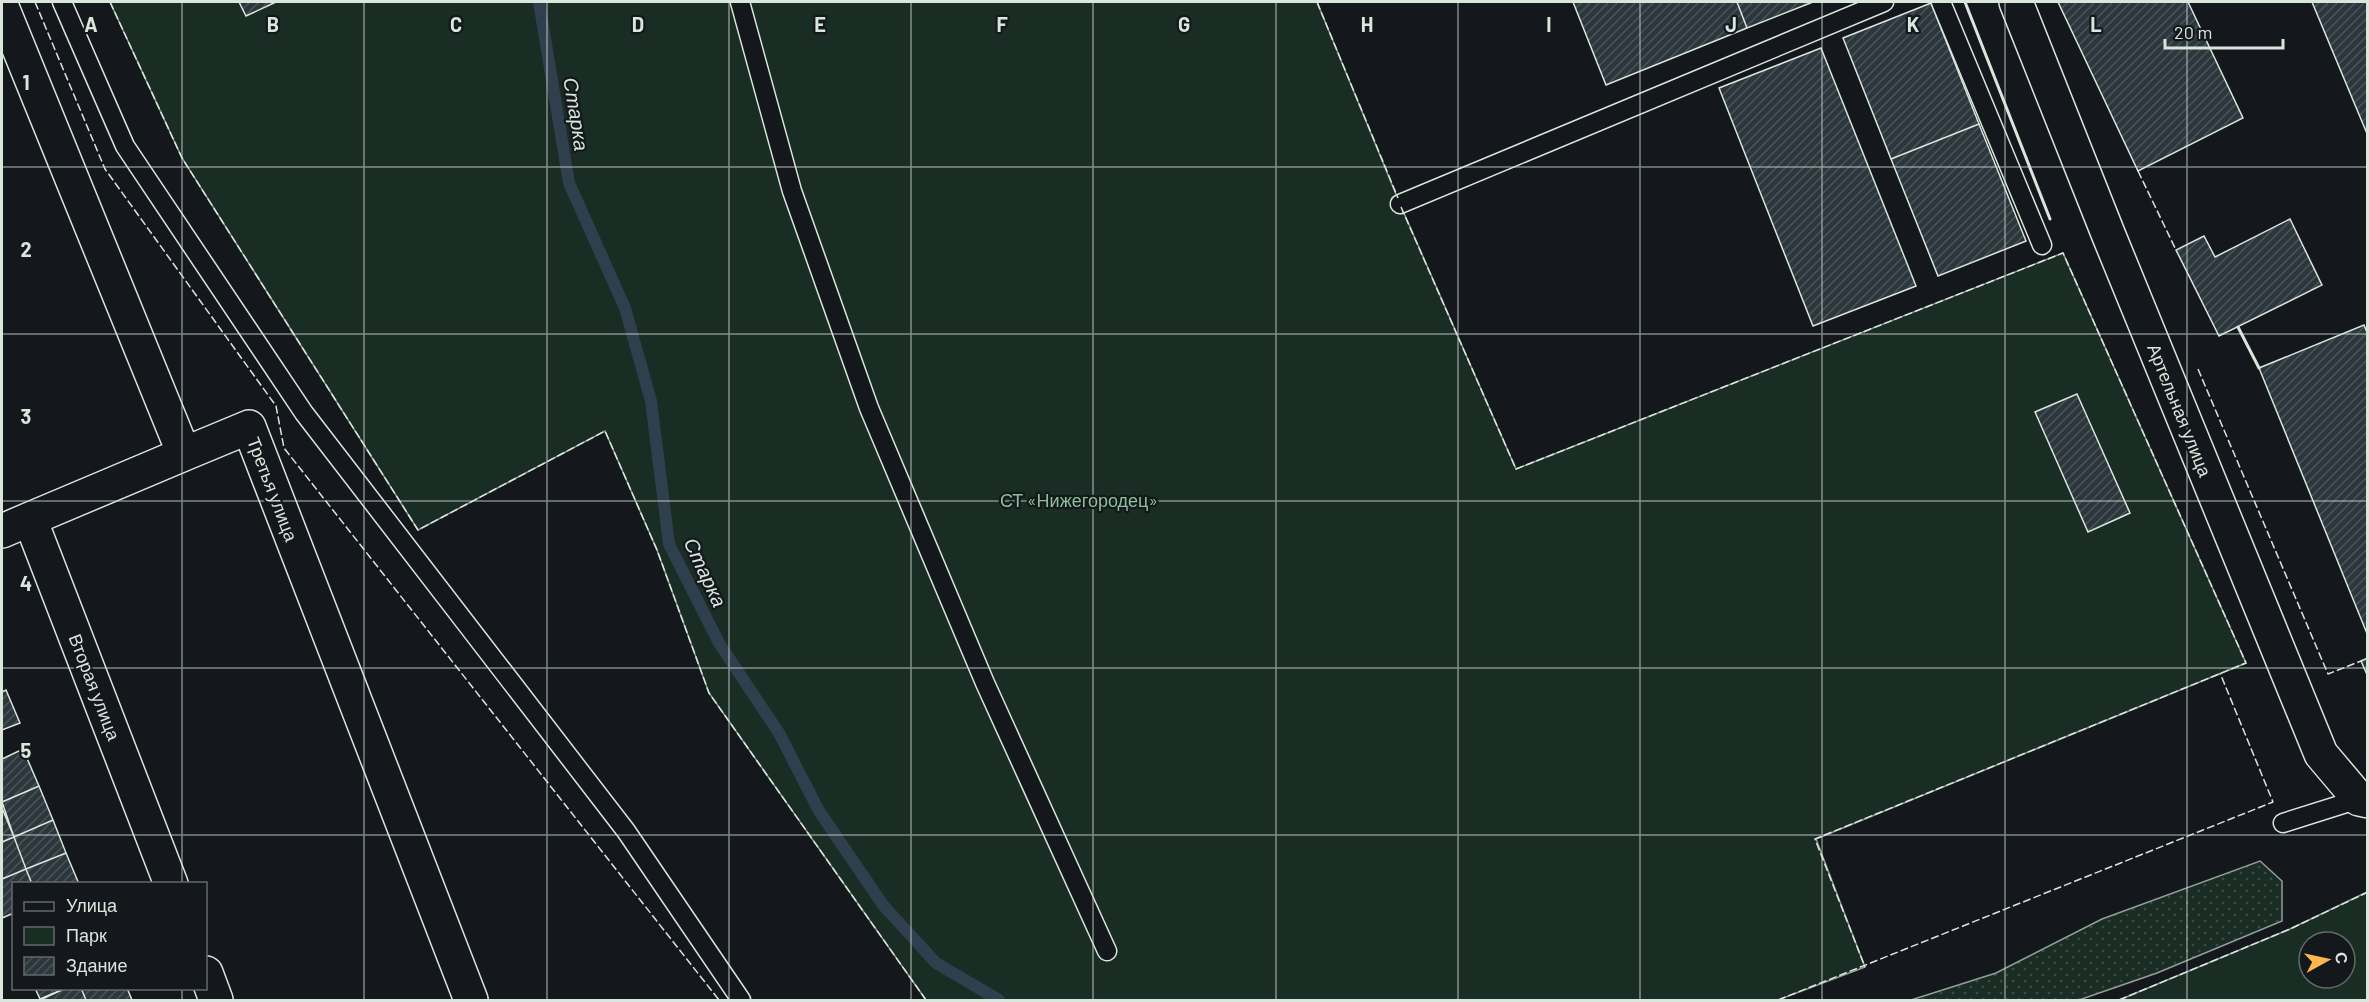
<svg xmlns="http://www.w3.org/2000/svg" width="2369" height="1002" viewBox="0 0 2369 1002" font-family="Barlow,sans-serif">
<style>
.grass{fill:url(#grass-dots);stroke:#939e99;stroke-width:1.5}
.green{fill:#1a2d24;stroke:#939e99;stroke-width:1.5;fill-rule:evenodd}
.lines{fill:none;stroke-linecap:round;stroke-linejoin:round}
.stream{stroke:#2f3f4d;stroke-width:12}
.building{fill:url(#building-hatch);stroke:#d8e6dc;stroke-width:1.5}
.lane-casing{stroke:#d8e6dc;stroke-width:21}
.street-casing{stroke:#d8e6dc;stroke-width:36}
.lane{stroke:#14181c;stroke-width:18}
.street{stroke:#14181c;stroke-width:33}
.fence{stroke:#d8e6dc;stroke-width:1.5;stroke-dasharray:8 3;stroke-linecap:butt}
.wall{stroke:#d8e6dc;stroke-width:3}
.grid{fill:none;stroke:#d8e6dc;stroke-width:1.5;stroke-opacity:0.55}
.labels{text-anchor:middle;dominant-baseline:central;stroke-width:4.5;stroke-linejoin:round;paint-order:stroke}
.street-label{font-size:18px;fill:#d8e6dc;stroke:#14181c}
.park-label{font-size:18px;fill:#8ac095;stroke:#14181c}
.water-label{font-size:20px;font-style:italic;fill:#d8e6dc;stroke:#14181c}
.grid-label{font-size:20px;text-anchor:middle;font-weight:bold;fill:#d8e6dc;stroke:#14181c;stroke-width:4.5;stroke-linejoin:round;paint-order:stroke}
</style>
<defs>
<pattern id="grass-dots" width="8" height="8" patternUnits="userSpaceOnUse" patternTransform="scale(1.5)"><rect width="8" height="8" fill="#1a2d24"/><path d="M2 2h.1M6 6h.1" fill="none" stroke="#3b4b43" stroke-width="1.8" stroke-linecap="round"/></pattern>
<pattern id="building-hatch" width="6" height="6" patternUnits="userSpaceOnUse" patternTransform="scale(1.5)"><rect width="6" height="6" fill="#2c363c"/><path d="M-1 1l2-2M0 6l6-6M5 7l2-2" fill="none" stroke="#4a5358"/></pattern>
</defs>
<rect width="100%" height="100%" fill="#14181c"/>
<path class="grass" d="M2260 861 2282 881V921L2157 973 2079 1000H1911L1996 973 2102 919Z"/>
<path class="green" d="M110 2H1317L1400 204 1516 469 2063 253 2246 663 1816 839 1865 967 1778 1000H926L709 693 657 550 605 431 418 530 182 158Z
M2367 892V1000H2119L2290 929ZM2309 942H2345V978H2309Z"/>
<g class="lines">
<path class="stream" d="M539 2 569 183 625 308 651 401 669 544 719 643 779 733 819 811 883 905 936 963 999 1000"/>
</g>
<path class="building" d="M239 2H276L246 16Z
M1573 2H1737L1747 28 1606 85Z
M1737 2H1813L1747 28Z
M2058 2H2188L2243 118 2138 171Z
M2312 2H2368V136Z
M1931 3 1979 124 1891 159 1843 38Z
M1821 48 1916 286 1813 326 1719 88Z
M1979 124 2026 241 1938 276 1891 159Z
M2290 219 2322 285 2219 336 2176 250 2204 236 2215 257Z
M2364 325 2368 335V636L2259 368Z
M2077 394 2130 513 2088 532 2035 412Z
M2368 658V677L2361 661Z
M6 690 20 723 2 730V692Z
M23 749 39 786 2 802V759Z
M39 786 53 820 14 837 2 802Z
M2 808 14 837 2 842Z
M53 820 66 853 26 869 14 837Z
M14 837 26 869 2 879V842Z
M66 853 79 884H32L26 869Z
M26 869 32 884H14V913L2 918V879Z
M35 988H66L40 999Z
M66 988H81L86 1000H40Z
M81 988H127L132 1000H86Z"/>
<g class="lines">
<g class="lane-casing">
<path id="lane" d="M62 2 125 146 304 413 626 831 741 1000
M740 2 792 191 869 408 985 683 1107 951
M1941 2 2042 245
M1400 204 1884 2
M2283 823 2359 799"/>
</g>
<g class="street-casing">
<path id="street" d="M2016 2 2109 236 2321 754 2359 799 2368 801
M2 7 184 454 249 427 471 1000
M30 519 184 454
M2 531 30 519 171 884
M206 973 216 1000"/>
</g>
<use href="#lane" class="lane"/>
<use href="#street" class="street"/>
<path class="fence" d="M35 2 105 169 276 406 284 448 719 1000
M110 2 182 158 418 530 605 431 657 550 709 693 926 1000
M1317 2 1398 198
M2138 171 2176 250
M1401 207 1516 469 2063 253 2246 663 1815 839 1865 967
M2198 369 2328 674 2361 661
M1778 1000 2273 802 2220 673
M2119 1000 2290 929 2368 892"/>
<path class="wall" d="M1965 2 2050 219
M2238 327 2259 368"/>
</g>
<path class="grid" d="M182 2V884M364 2V1000M547 2V1000M729 2V1000M911 2V1000M1093 2V1000M1276 2V1000M1458 2V1000M1640 2V1000M1822 2V1000M2005 2V1000M2187 2V1000M2 167H2368M2 334H2368M2 501H2368M2 668H2368M2 835H2368M182 988V1000"/>
<g class="labels">
<g class="street-label">
<text transform="translate(2180 410) rotate(68)">Артельная улица</text>
<text transform="translate(273 489) rotate(69)">Третья улица</text>
<text transform="translate(95 687) rotate(69)">Вторая улица</text>
</g>
<g class="park-label">
<text x="1079" y="500">СТ «Нижегородец»</text>
</g>
<g class="water-label">
<text transform="translate(577 114) rotate(81)">Старка</text>
<text transform="translate(706 572) rotate(65)">Старка</text>
</g>
</g>
<g class="grid-label">
<text x="91" y="32">A</text>
<text x="273" y="32">B</text>
<text x="456" y="32">C</text>
<text x="638" y="32">D</text>
<text x="820" y="32">E</text>
<text x="1002" y="32">F</text>
<text x="1184" y="32">G</text>
<text x="1367" y="32">H</text>
<text x="1549" y="32">I</text>
<text x="1731" y="32">J</text>
<text x="1913" y="32">K</text>
<text x="2096" y="32">L</text>
<text x="26" y="90">1</text>
<text x="26" y="257">2</text>
<text x="26" y="424">3</text>
<text x="26" y="591">4</text>
<text x="26" y="758">5</text>
</g>
<rect width="2369" height="1002" fill="none" stroke="#d8e6dc" stroke-width="6"/>
<rect x="12" y="882" width="195" height="108" fill="#14181c" stroke="#626a69" stroke-width="1.5"/>
<rect x="24" y="902" width="30" height="9" fill="#14181c" stroke="#626a69" stroke-width="1.5"/>
<text x="66" y="912" font-size="18" fill="#d8e6dc">Улица</text>
<rect x="24" y="927" width="30" height="18" fill="#1a2d24" stroke="#626a69" stroke-width="1.5"/>
<text x="66" y="942" font-size="18" fill="#d8e6dc">Парк</text>
<rect x="24" y="957" width="30" height="18" fill="url(#building-hatch)" stroke="#626a69" stroke-width="1.5"/>
<text x="66" y="972" font-size="18" fill="#d8e6dc">Здание</text>
<g transform="translate(2327 960) rotate(82)"><circle r="28" fill="#14181c" stroke="#626a69" stroke-width="1.5"/>
<path d="M0-4.5L10 22L0 15L-10 22Z" fill="#ffb74d"/>
<text y="-9" font-size="16" font-weight="bold" text-anchor="middle" fill="#d8e6dc">С</text>
</g>
<path d="M2165 39v9h118v-9" fill="none" stroke="#d8e6dc" stroke-width="3"/>
<text x="2174" y="39" font-size="18" fill="#d8e6dc" stroke="#14181c" stroke-width="4.5" paint-order="stroke">20 m</text>
</svg>
